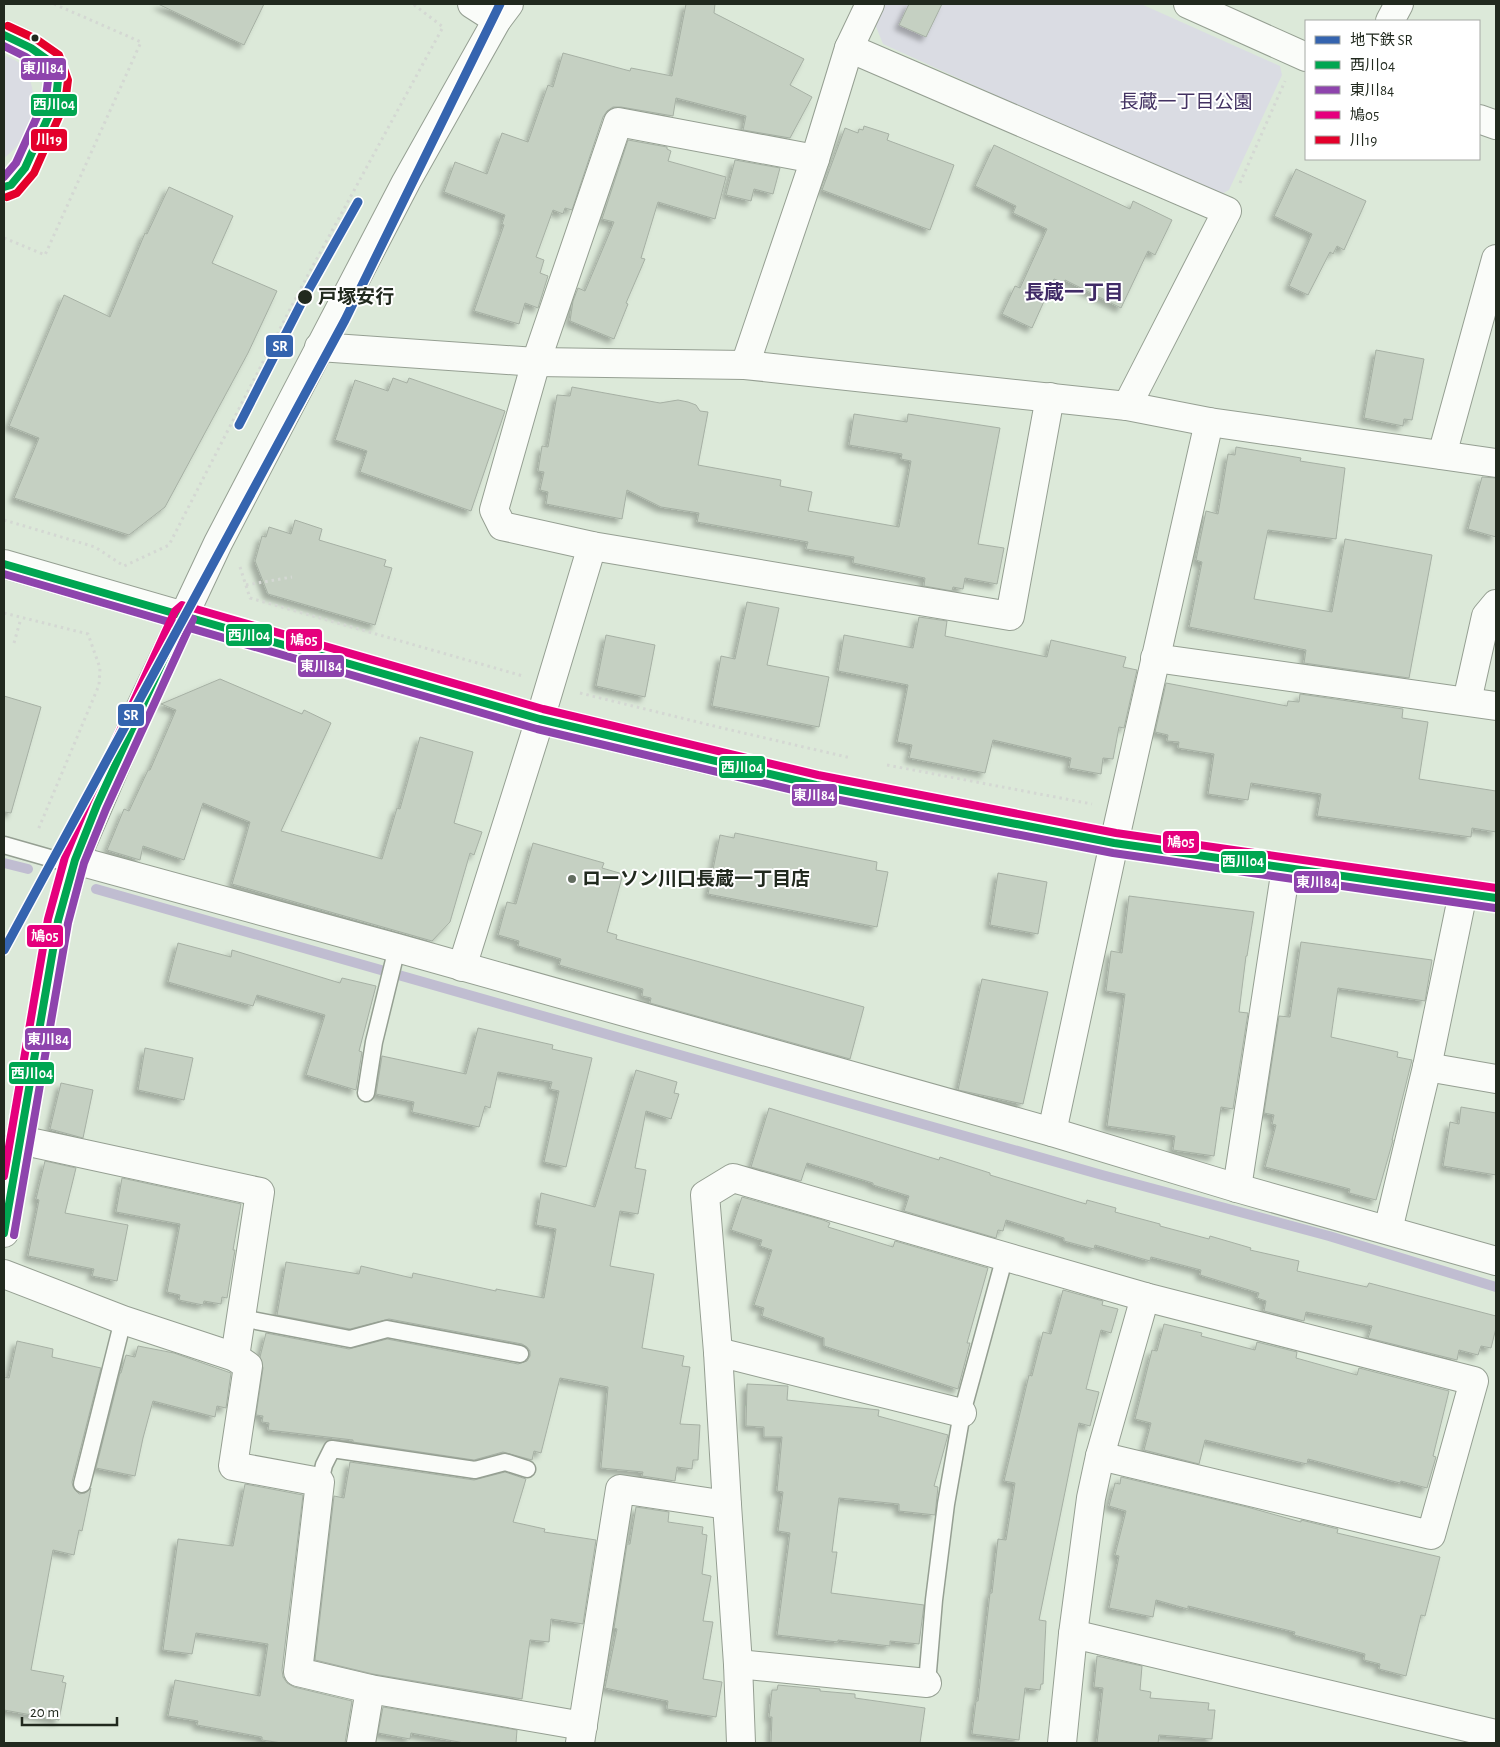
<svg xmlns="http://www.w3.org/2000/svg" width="1500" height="1747" font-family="'Alegreya Sans','Noto Sans JP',sans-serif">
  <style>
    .green { fill: #dadce3 }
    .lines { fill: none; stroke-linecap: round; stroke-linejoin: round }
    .stream { stroke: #c0bdd1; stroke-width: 10 }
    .building { fill: #c5d0c2; stroke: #a6b0a4; filter: url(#shadow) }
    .service-casing { stroke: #959f92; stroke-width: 19 }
    .minor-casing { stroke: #959f92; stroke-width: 30 }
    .tertiary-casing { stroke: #959f92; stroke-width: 30 }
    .secondary-casing { stroke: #959f92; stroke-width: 30 }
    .path { stroke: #d4d8d3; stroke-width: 3; stroke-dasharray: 2.5 4; stroke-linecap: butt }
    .service { stroke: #fafcf9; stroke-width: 16 }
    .minor { stroke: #fafcf9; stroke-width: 28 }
    .tertiary { stroke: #fafcf9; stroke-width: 28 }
    .secondary { stroke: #fafcf9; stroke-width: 28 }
    .bus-1-casing { stroke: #fff; stroke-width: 11 }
    .bus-2-casing { stroke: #fff; stroke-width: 11 }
    .bus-3-casing { stroke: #fff; stroke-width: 11 }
    .bus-4-casing { stroke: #fff; stroke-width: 11 }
    .bus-1 { stroke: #00a651; stroke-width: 8 }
    .bus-2 { stroke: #8e44ad; stroke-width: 8 }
    .bus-3 { stroke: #e5007d; stroke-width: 8 }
    .bus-4 { stroke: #e4002b; stroke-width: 8 }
    .metro-1-casing { stroke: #fff; stroke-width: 12 }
    .metro-1 { stroke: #3564af; stroke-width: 9 }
    .bus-dot { fill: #21291e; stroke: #fff; stroke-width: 2 }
    .poi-dot { fill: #626c5f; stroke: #fff; stroke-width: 2 }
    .labels { text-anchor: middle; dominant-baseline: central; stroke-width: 4; stroke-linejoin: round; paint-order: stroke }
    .park-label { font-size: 19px; fill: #433262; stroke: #fff }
    .stop-label { font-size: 19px; font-weight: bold; fill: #21291e; stroke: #fff; text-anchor: start }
    .poi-label { font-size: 19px; font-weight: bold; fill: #21291e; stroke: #fff; text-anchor: start }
    .neighbourhood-label { font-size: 20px; font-weight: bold; fill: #402b66; stroke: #fff }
    .line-badge { stroke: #fff; stroke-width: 2 }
    .badge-label { font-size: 14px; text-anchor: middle; font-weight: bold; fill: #fff }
  </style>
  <defs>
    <filter id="shadow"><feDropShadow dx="-4.5" dy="4.5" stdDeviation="2.5" flood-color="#0004"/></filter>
  </defs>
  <rect width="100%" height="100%" fill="#dce9d9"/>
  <g class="green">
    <polygon points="885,4 1141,4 1280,66 1282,75 1229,190 1218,196 883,44 875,24"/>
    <path d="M4,55C8,57 14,59 18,62C46,88 32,139 4,158Z"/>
  </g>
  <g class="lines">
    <g class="stream">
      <polyline points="4,863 28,869"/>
      <polyline points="96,889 1102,1175 1329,1236 1496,1287"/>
    </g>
  </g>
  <g class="building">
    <polygon points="158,4 264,4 244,45"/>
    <polygon points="686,4 715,4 714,13 804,59 790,85 812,97 790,138 743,130 746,116 676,98 673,116 621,107 613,107 607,111 603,117 572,210 565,208 563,214 553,210 536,257 544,260 540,273 548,276 538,308 525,303 519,324 474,311 504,225 502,224 505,215 444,192 455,162 487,174 502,133 528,142 548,85 553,87 563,53 630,71 631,68 672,76"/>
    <polygon points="909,4 942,4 926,37 899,25"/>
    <polygon points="864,126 889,134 887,140 954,165 930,230 822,190 845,128 858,133 859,129 863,130"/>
    <polygon points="628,140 667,147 667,149 671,151 668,161 726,177 715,219 658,202 641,258 645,259 626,303 628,304 614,339 570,321 573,301 578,288 585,291 614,222 602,219"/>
    <polygon points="994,145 1130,209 1133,201 1172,220 1155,255 1148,251 1121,308 1065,280 1064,283 1054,279 1032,328 1002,314 1015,286 1020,288 1047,229 1013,213 1016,206 975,186"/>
    <polygon points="735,160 780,168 773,194 754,189 751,201 726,195"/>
    <polygon points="1296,169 1366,201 1344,250 1337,246 1333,254 1330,252 1308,295 1289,286 1312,234 1274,216"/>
    <polygon points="169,187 233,216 212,263 277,291 248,353 165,507 129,535 14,498 39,438 9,426 64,295 110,317 145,233 147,234"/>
    <polygon points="1376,350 1424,359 1412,420 1404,419 1403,426 1364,418"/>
    <polygon points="393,378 407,383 409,378 505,411 471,511 360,472 367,451 335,440 355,380 388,391"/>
    <polygon points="572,387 660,403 678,400 688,402 696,405 700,411 708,412 698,465 781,480 780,486 812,492 808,511 899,527 911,461 901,459 902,454 849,445 854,414 907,422 908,414 1000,428 978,544 1004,548 997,584 965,578 963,589 953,587 952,591 924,586 925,578 853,563 854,557 806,549 808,542 697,522 699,513 661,507 627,490 622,519 546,504 548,492 540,490 544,472 538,471 542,446 548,447 557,395 570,396"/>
    <polygon points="1236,447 1301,458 1300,461 1345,468 1336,539 1268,530 1254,599 1332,612 1345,539 1432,555 1409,678 1304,663 1306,650 1189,627 1202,562 1196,560 1206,511 1218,514 1228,454 1235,455"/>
    <polygon points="1482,477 1496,478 1496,537 1468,529"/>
    <polygon points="295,520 322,529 319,540 386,560 384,566 392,568 375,625 268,594 255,561 262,536 266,537 269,527 291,534"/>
    <polygon points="747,602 779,608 767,665 829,677 819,727 712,706 721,656 735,659"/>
    <polygon points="919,617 947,621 945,636 1047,657 1051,640 1126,657 1123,667 1137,670 1124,728 1119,727 1113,759 1103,758 1101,774 1069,768 1071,758 993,740 985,773 909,758 912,745 897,742 908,685 838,671 844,635 913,648"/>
    <polygon points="606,635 655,645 645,697 596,686"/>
    <polygon points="220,679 302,714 304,710 331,723 281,831 382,859 397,808 400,809 420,737 473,752 454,823 482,832 474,855 470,853 450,922 432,941 232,884 250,822 203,803 184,860 143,846 140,860 107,850 124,809 129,811 148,770 150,770 176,710 161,704"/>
    <polygon points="1166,683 1287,706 1288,701 1299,702 1300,694 1403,709 1402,718 1428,722 1419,779 1496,791 1496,832 1472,828 1471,837 1317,816 1321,794 1251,783 1248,800 1208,794 1214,754 1178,748 1179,742 1167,741 1168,735 1155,732"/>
    <polygon points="4,696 41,707 11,813 4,812"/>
    <polygon points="735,833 877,862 876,870 888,872 877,927 708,894 720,835 734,838"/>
    <polygon points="533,843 604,863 602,868 623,874 607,932 617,935 616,939 864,1007 850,1059 650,1003 651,998 642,996 643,989 559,965 561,959 518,946 519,941 498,935 507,902 516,904"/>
    <polygon points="998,873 1047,882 1038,934 990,925"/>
    <polygon points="1129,896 1254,912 1247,956 1246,956 1239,1012 1248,1013 1233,1109 1221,1107 1214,1156 1173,1150 1175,1136 1107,1126 1125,994 1106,991 1111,951 1122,953"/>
    <polygon points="1301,942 1432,960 1425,1001 1338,988 1331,1037 1398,1052 1397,1057 1412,1060 1392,1140 1393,1140 1392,1144 1376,1200 1349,1193 1350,1189 1265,1167 1276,1125 1272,1124 1274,1115 1264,1113 1279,1016 1290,1017"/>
    <polygon points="178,943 231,957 232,950 340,983 342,978 376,986 359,1051 362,1052 356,1090 306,1075 325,1015 257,995 253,1006 168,982"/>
    <polygon points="982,979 1048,992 1023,1104 958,1090"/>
    <polygon points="478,1028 553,1045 552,1049 592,1058 566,1167 544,1162 559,1091 550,1089 552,1082 498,1072 490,1108 485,1106 479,1127 412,1112 414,1102 376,1094 382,1056 466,1074"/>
    <polygon points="145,1048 193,1058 184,1100 138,1090"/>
    <polygon points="636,1070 677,1082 674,1093 679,1094 671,1119 646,1111 635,1168 646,1170 638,1214 620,1211 610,1266 654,1274 642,1348 684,1356 682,1366 690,1367 680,1424 700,1425 698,1460 693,1460 692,1469 677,1467 675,1481 642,1476 643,1472 601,1468 608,1387 560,1378 541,1453 534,1451 532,1460 503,1452 474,1460 353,1442 353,1440 268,1430 269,1423 262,1422 263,1416 256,1415 263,1368 260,1357 266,1333 349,1349 387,1339 518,1364 527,1361 530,1356 530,1351 527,1347 522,1344 389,1319 350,1329 277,1315 286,1262 359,1274 361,1266 412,1278 413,1273 496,1291 496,1289 544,1298 556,1229 536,1225 541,1193 595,1207"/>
    <polygon points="61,1083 93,1090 83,1138 50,1129"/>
    <polygon points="1461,1107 1496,1113 1496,1175 1443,1166 1450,1122 1459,1124"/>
    <polygon points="769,1108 939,1160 940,1157 990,1173 990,1175 1086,1204 1087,1200 1116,1208 1115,1212 1160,1224 1160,1226 1209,1239 1210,1236 1251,1248 1250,1250 1299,1261 1297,1271 1367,1287 1369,1283 1496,1316 1496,1328 1491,1348 1481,1346 1478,1355 1459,1350 1457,1360 1368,1338 1372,1326 1306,1312 1304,1321 1264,1311 1266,1301 1257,1298 1259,1293 1200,1275 1201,1270 1151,1257 1150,1261 1095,1245 1094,1249 1064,1241 1064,1238 1006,1220 1003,1231 998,1230 996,1238 904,1211 909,1196 873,1185 873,1183 807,1163 801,1181 751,1167"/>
    <polygon points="45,1161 76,1168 65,1213 128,1225 117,1281 92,1276 94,1269 28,1256 39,1200 36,1199"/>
    <polygon points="122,1178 241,1204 233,1250 235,1250 227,1298 222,1297 221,1304 204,1301 203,1305 179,1300 180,1295 167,1292 180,1224 116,1212"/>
    <polygon points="742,1197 823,1220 830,1223 828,1227 893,1247 895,1241 988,1268 967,1343 970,1343 958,1389 824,1346 824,1338 762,1316 764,1308 754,1305 772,1250 760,1246 762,1240 731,1230"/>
    <polygon points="1063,1290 1103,1301 1102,1305 1118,1309 1111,1333 1101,1330 1086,1389 1099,1392 1090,1426 1079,1423 1039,1620 1046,1621 1043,1684 1041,1684 1040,1690 1025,1688 1019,1740 972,1734 976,1701 978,1701 990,1593 992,1593 998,1539 1006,1540 1015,1483 1004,1481 1029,1375 1032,1376 1043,1332 1051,1334"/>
    <polygon points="1164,1324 1202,1333 1201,1336 1255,1350 1257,1342 1297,1352 1296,1358 1357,1375 1359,1368 1449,1391 1433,1456 1436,1457 1427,1488 1401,1481 1400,1483 1308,1459 1307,1464 1205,1440 1199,1464 1144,1450 1151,1423 1135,1419 1152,1350 1157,1351"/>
    <polygon points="17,1341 53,1349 52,1357 101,1368 72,1482 73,1487 79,1494 85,1493 91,1488 82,1531 79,1530 74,1555 53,1550 31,1670 64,1676 62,1682 66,1683 59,1720 4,1710 4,1377 9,1378"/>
    <polygon points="138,1346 174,1353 231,1373 226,1408 217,1406 215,1417 153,1401 143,1438 135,1476 96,1468 120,1373 121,1373 126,1355 135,1357"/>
    <polygon points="747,1384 788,1386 787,1400 879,1410 878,1416 948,1435 934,1486 938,1487 935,1515 899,1511 899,1504 839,1498 832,1552 837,1552 831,1593 924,1605 919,1644 890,1641 890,1646 838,1640 838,1642 777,1635 790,1533 778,1531 783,1492 777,1491 782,1437 764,1437 764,1427 746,1426"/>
    <polygon points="350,1462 474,1480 505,1472 526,1479 513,1522 545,1529 544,1532 596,1540 583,1624 551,1619 549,1642 530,1640 522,1699 373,1674 315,1660 334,1496 344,1498"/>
    <polygon points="1121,1477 1247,1507 1301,1522 1301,1520 1338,1529 1337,1533 1440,1557 1425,1616 1421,1615 1406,1676 1379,1669 1380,1664 1364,1660 1365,1654 1294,1635 1295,1632 1188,1606 1188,1609 1156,1600 1153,1617 1109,1608 1119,1556 1115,1555 1126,1511 1109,1506 1115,1483 1120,1484"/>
    <polygon points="245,1484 303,1495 282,1670 283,1677 287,1683 294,1687 352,1701 345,1743 282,1743 262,1740 262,1737 197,1725 198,1721 168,1716 175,1680 260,1696 268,1644 196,1633 192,1654 163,1650 178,1539 233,1546"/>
    <polygon points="636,1507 669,1512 668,1522 703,1527 702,1534 707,1535 702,1574 711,1576 703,1621 713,1622 703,1679 722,1682 716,1717 667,1709 668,1701 605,1688 617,1629 614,1628 627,1544 630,1544"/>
    <polygon points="1097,1656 1142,1666 1140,1690 1151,1692 1150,1698 1209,1703 1208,1710 1215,1710 1212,1739 1159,1735 1158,1743 1097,1743 1103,1688 1094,1687"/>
    <polygon points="778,1685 820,1689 820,1691 855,1694 855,1698 925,1708 920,1743 771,1743 772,1717 769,1717 772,1690 777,1690"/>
    <polygon points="383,1707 517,1730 516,1743 464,1743 411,1733 410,1739 378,1733"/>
  </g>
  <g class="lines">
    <defs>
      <g id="service">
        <polyline points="4,35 31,48 52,63 58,80 56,100 25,168 11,185 4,187"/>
        <polyline points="4,845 74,865"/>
        <polyline points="366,1093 374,1042 397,948"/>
        <polyline points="241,1318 350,1339 387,1329 520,1354"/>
        <polyline points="320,1482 324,1465 332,1449 475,1470 505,1462 527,1469"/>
        <polyline points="82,1484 123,1320"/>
        <polyline points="927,1683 934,1600 946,1504 962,1413 1005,1256"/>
      </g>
      <g id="minor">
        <polyline points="472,4 497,20"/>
        <polyline points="1188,4 1306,57"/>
        <polyline points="1390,21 1399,4"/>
        <polyline points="849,48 1227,211 1127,406"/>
        <polyline points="1479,119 1496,125"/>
        <polyline points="815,159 618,122 536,362 494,510 502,526 592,546 1010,616 1050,397"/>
        <polyline points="745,365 815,159 849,48 870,4"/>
        <polyline points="1442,455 1496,259"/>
        <polyline points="1155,658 1496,706"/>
        <polyline points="1467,701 1486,616 1496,604"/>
        <polyline points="75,860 397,948 1052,1132 1237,1188 1496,1261"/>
        <polyline points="462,967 540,719 592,546"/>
        <polyline points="1427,1067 1496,1079"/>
        <polyline points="1052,1132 1114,843 1209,422"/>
        <polyline points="20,1140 260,1192 235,1357"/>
        <polyline points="1237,1188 1286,868"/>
        <polyline points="1388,1230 1427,1067 1463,893"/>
        <polyline points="4,1274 123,1320 235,1357 248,1366 233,1466 320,1482 298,1672 370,1689 583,1726"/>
        <polyline points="718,1352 962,1413"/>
        <polyline points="1073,1634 1496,1734"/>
        <polyline points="738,1664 927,1683"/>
        <polyline points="361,1743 370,1689"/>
        <polyline points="580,1743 620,1489 727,1505"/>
        <polyline points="741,1743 738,1664 727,1505 718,1352 705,1195 733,1178 1145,1297 1474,1381 1431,1535 1100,1456"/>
        <polyline points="1062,1743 1073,1634 1091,1498 1100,1456 1145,1297"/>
      </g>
      <g id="tertiary">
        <polyline points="319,347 536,362 745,365 1127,406 1209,422 1496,463"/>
        <polyline points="4,564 540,719 691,756 816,785 1114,843 1496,898"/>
      </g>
      <polyline id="secondary" points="4,1233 58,921 75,860 139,711 218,543 406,182 497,20 509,4"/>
    </defs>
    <use href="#service" class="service-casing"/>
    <use href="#minor" class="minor-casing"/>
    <use href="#tertiary" class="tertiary-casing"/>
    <use href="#secondary" class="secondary-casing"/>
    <g class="path">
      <polyline points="1240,183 1285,81"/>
      <polyline points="4,238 45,255 141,42 54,4"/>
      <polyline points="4,520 95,547 124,566 169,545 302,286 443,27 413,4"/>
      <polyline points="240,567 250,598 523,676"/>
      <polyline points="246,585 292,577"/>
      <polyline points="4,613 88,634 100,668 99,685 38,830"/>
      <polyline points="14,643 21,618"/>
      <polyline points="580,693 718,727 851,758"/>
      <polyline points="887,765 1092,804"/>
    </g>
    <use href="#service" class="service"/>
    <use href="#minor" class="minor"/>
    <use href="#tertiary" class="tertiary"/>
    <use href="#secondary" class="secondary"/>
    <defs>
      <g id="bus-1">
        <polyline points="4,35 31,48 52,63 58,80 56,100 25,168 11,185 4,187"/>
        <polyline points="4,564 540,719 816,785 1114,843 1496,898"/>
        <polyline points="4,1233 58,921 75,860 97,805 184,615"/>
      </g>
      <g id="bus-2">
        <polyline points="4,46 26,57 44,69 48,81 46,97 16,163 4,177"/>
        <polyline points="4,574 537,729 814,795 1113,853 1495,908"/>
        <polyline points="14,1235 68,923 84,863 106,809 193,619"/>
      </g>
      <polyline id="bus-3" points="4,1176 48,919 65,857 88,801 175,611 182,605 543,709 818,775 1116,833 1496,888"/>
      <polyline id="bus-4" points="7,197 17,193 34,173 65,103 68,80 59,55 36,39 8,26"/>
    </defs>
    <use href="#bus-1" class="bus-1-casing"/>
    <use href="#bus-2" class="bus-2-casing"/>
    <use href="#bus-3" class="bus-3-casing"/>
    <use href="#bus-4" class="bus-4-casing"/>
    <use href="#bus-1" class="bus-1"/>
    <use href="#bus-2" class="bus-2"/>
    <use href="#bus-3" class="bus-3"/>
    <use href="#bus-4" class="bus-4"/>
    <defs>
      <g id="metro-1">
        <polyline points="239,425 304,298 358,202"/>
        <polyline points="4,950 345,320 500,4"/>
      </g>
    </defs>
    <use href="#metro-1" class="metro-1-casing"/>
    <use href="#metro-1" class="metro-1"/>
  </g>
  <g class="bus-dot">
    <circle cx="35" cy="38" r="4.5"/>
    <circle cx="305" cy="297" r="8"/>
  </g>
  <circle class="poi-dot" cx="572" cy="879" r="5"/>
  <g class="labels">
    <g class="park-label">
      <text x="1186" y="102">長蔵一丁目公園</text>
    </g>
    <g class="stop-label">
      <text x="318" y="297">戸塚安行</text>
    </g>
    <g class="poi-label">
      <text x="582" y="879">ローソン川口長蔵一丁目店</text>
    </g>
    <g class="neighbourhood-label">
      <text x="1074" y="293">長蔵一丁目</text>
    </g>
  </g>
  <g class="line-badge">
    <rect x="20" y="57" width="47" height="24" rx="5" fill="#8e44ad"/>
    <rect x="30" y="93" width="48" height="24" rx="5" fill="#00a651"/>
    <rect x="30" y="128" width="38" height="24" rx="5" fill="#e4002b"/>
    <rect x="265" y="334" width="29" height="24" rx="5" fill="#3564af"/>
    <rect x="225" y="623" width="48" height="24" rx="5" fill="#00a651"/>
    <rect x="285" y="628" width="38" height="24" rx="5" fill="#e5007d"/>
    <rect x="297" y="654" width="48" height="24" rx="5" fill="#8e44ad"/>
    <rect x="117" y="703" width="28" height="24" rx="5" fill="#3564af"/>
    <rect x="718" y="755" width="48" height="24" rx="5" fill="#00a651"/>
    <rect x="791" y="783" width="47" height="24" rx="5" fill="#8e44ad"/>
    <rect x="1162" y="830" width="38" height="24" rx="5" fill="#e5007d"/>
    <rect x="1220" y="850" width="47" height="24" rx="5" fill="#00a651"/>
    <rect x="1293" y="870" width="47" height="24" rx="5" fill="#8e44ad"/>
    <rect x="26" y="924" width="38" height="24" rx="5" fill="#e5007d"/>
    <rect x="24" y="1027" width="48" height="24" rx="5" fill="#8e44ad"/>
    <rect x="8" y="1061" width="47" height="24" rx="5" fill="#00a651"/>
  </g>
  <g class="badge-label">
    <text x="43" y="73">東川84</text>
    <text x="54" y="109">西川04</text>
    <text x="49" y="144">川19</text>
    <text x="280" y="351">SR</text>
    <text x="249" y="640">西川04</text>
    <text x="304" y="645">鳩05</text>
    <text x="321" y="671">東川84</text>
    <text x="131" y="720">SR</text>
    <text x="742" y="772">西川04</text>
    <text x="814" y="800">東川84</text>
    <text x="1181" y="847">鳩05</text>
    <text x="1243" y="866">西川04</text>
    <text x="1317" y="887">東川84</text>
    <text x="45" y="941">鳩05</text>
    <text x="48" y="1044">東川84</text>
    <text x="32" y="1078">西川04</text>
  </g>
  <rect width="1500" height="1747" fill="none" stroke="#21291e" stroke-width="10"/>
  <rect x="1305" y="20" width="175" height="140" fill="#ffffff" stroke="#a6a9a5"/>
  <rect x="1315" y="36" width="25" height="8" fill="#3564af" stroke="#a6a9a5"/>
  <text x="1350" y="45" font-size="15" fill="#21291e">地下鉄 SR</text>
  <rect x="1315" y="61" width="25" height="8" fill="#00a651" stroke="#a6a9a5"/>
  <text x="1350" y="70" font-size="15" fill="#21291e">西川04</text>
  <rect x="1315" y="86" width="25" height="8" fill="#8e44ad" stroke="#a6a9a5"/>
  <text x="1350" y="95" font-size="15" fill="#21291e">東川84</text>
  <rect x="1315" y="111" width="25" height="8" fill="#e5007d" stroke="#a6a9a5"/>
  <text x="1350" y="120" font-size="15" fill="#21291e">鳩05</text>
  <rect x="1315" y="136" width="25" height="8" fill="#e4002b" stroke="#a6a9a5"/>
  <text x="1350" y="145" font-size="15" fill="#21291e">川19</text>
  <path d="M22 1717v8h95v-8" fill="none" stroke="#21291e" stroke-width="2.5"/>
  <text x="30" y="1717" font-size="15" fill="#21291e" stroke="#ffffff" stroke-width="4" paint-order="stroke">20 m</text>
</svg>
